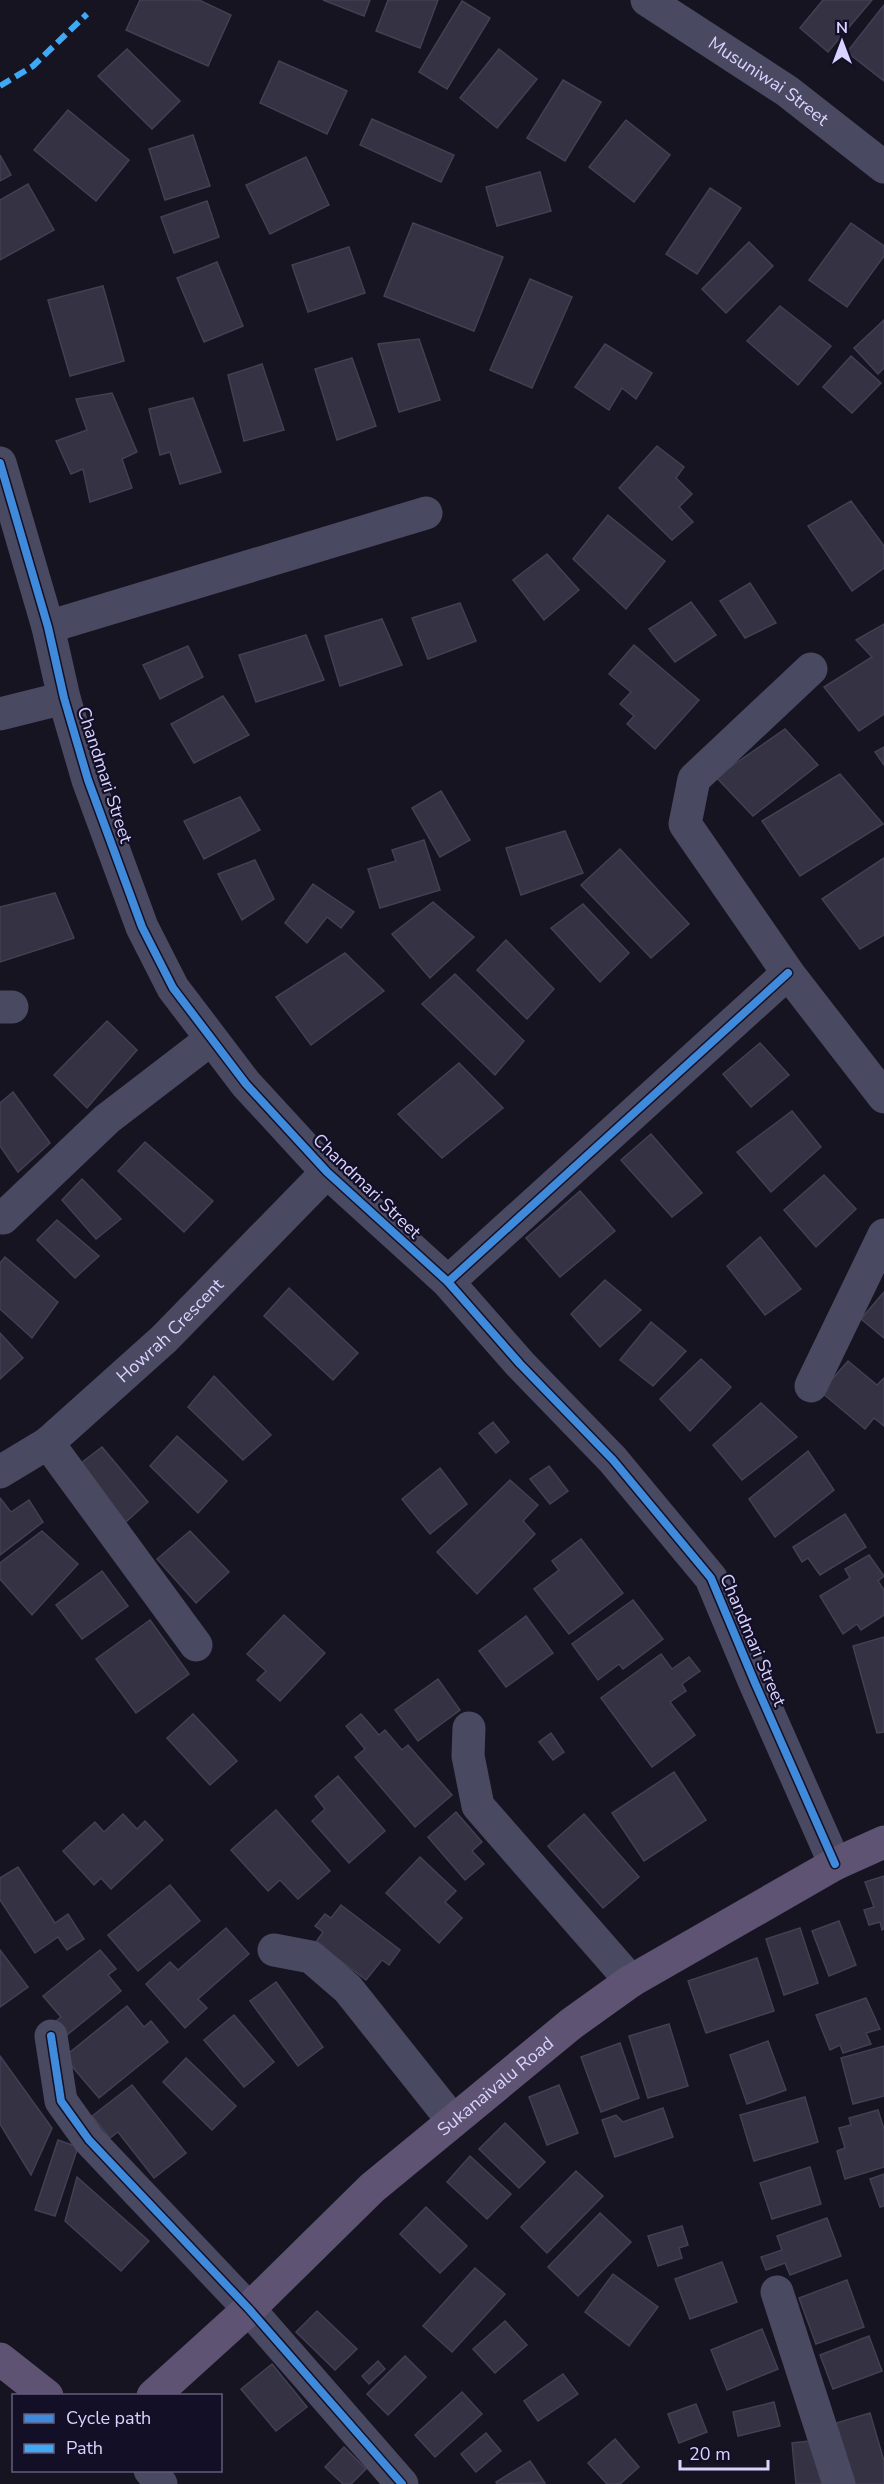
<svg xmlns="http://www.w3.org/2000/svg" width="884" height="2484" font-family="'Nunito Sans',sans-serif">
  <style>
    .building { fill: #343243; stroke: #433f54; stroke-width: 1.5 }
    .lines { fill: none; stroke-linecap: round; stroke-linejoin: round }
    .minor { stroke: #4a4962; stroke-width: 33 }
    .major { stroke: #5e5373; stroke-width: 33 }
    .quiet { stroke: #3fa9f5; stroke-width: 6; stroke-dasharray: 12 6; stroke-linecap: butt }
    .cycleway-casing { stroke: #130f26; stroke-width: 11 }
    .cycleway { stroke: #408adc; stroke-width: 8 }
    .labels { text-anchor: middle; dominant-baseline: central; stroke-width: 4.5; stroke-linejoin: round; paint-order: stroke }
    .street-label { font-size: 18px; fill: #d9d4ff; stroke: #130f26 }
  </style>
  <rect width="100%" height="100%" fill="#161421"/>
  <g class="building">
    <polygon points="140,0 199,0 231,15 208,66 126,30"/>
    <polygon points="323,0 370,0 364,16"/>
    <polygon points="388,0 438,0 420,48 376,31"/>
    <polygon points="823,0 872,0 828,52 800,28"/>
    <polygon points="462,1 490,18 447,89 419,72"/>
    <polygon points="884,5 884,81 847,52"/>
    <polygon points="127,49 180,101 152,129 98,76"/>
    <polygon points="499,49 537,79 497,128 460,98"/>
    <polygon points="279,61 347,91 327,134 260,103"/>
    <polygon points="563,80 601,102 565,161 527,138"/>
    <polygon points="68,110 129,160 96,201 34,150"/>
    <polygon points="372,119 454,155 441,182 360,145"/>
    <polygon points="626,120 670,155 634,202 589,167"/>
    <polygon points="193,135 210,186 165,200 149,149"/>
    <polygon points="0,155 11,175 0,181"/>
    <polygon points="306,157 329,205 270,234 246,185"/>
    <polygon points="540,172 551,211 497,226 486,187"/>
    <polygon points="28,184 54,230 0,260 0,200"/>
    <polygon points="710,188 741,208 697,274 666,254"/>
    <polygon points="207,201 219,237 174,253 161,217"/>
    <polygon points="413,223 503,257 474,331 384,296"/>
    <polygon points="851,223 884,246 884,256 847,307 809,280"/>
    <polygon points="749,242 773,266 726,313 702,289"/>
    <polygon points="349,247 365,293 308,312 292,265"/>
    <polygon points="217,262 243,326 204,342 177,278"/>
    <polygon points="530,279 572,297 532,388 490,370"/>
    <polygon points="103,286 124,361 70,376 48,300"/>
    <polygon points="780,306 831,346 798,385 747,341"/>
    <polygon points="884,320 884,368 878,374 854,348"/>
    <polygon points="419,339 440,400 399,412 378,344"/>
    <polygon points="605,344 652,373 636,399 622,388 609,410 575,387"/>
    <polygon points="851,356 881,383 852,413 823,387"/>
    <polygon points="352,358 376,426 337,440 315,369"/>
    <polygon points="262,364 284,430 244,441 228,375"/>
    <polygon points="112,393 137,452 122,459 132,488 90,502 83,469 71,474 56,441 87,430 76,399"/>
    <polygon points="193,398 221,472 180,484 170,452 160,455 149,409"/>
    <polygon points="657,446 684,467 676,478 692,494 679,507 693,522 672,540 619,488"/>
    <polygon points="851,501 884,546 884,568 852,591 808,526"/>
    <polygon points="608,515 665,561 626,609 573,559"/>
    <polygon points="547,554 579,590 544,620 513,580"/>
    <polygon points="750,583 776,623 745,638 720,601"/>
    <polygon points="691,602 716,635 675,662 649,629"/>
    <polygon points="460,603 476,641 428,659 412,618"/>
    <polygon points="382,619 402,665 340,686 325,636"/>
    <polygon points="884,624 884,714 859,731 824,687 872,657 856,640"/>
    <polygon points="306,635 324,680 256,702 239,655"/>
    <polygon points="634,645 699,700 655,749 627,724 634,716 620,704 631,692 609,674"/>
    <polygon points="188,646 203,677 160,699 143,665"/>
    <polygon points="223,696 249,735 194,763 171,724"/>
    <polygon points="785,729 818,765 753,816 716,777"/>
    <polygon points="884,747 884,765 875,752"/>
    <polygon points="840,774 883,824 800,876 762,821"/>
    <polygon points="441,791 470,840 440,857 412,808"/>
    <polygon points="240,797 260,830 204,859 184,821"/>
    <polygon points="565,831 583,873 521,895 506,848"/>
    <polygon points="424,840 440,890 380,908 368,869 396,861 392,850"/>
    <polygon points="620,849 689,924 651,958 581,885"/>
    <polygon points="884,858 884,935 860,949 822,899"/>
    <polygon points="255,860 274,899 242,920 218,874"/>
    <polygon points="313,884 354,912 341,928 327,917 307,943 285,923"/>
    <polygon points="55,893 74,938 0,962 0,907"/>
    <polygon points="433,902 474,937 430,978 392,934"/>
    <polygon points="583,904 629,953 600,982 551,928"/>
    <polygon points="506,940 554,989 527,1019 477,970"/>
    <polygon points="345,953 384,991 311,1045 276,997"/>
    <polygon points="455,974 524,1041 495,1075 422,1004"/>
    <polygon points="107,1021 137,1050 87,1108 54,1075"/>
    <polygon points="760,1043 789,1075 751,1107 723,1074"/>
    <polygon points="459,1063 503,1108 442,1158 398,1114"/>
    <polygon points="13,1092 50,1143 18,1172 0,1146 0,1103"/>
    <polygon points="792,1111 821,1147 771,1192 737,1152"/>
    <polygon points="651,1134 702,1193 672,1217 621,1160"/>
    <polygon points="145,1142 213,1201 184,1232 118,1171"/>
    <polygon points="824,1175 856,1209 816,1247 784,1210"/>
    <polygon points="82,1179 121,1219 96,1239 62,1200"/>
    <polygon points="580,1191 615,1231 560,1277 526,1238"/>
    <polygon points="57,1220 99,1256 75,1278 37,1240"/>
    <polygon points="760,1237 801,1289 765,1315 727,1266"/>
    <polygon points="5,1257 58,1302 32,1338 0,1309 0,1263"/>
    <polygon points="605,1280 641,1310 600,1347 571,1314"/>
    <polygon points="289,1288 358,1353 333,1380 264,1316"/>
    <polygon points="884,1292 884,1338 861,1319"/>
    <polygon points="651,1322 686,1351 653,1386 620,1360"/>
    <polygon points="0,1333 23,1358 0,1379"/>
    <polygon points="701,1359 731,1387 690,1431 660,1399"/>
    <polygon points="848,1361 877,1385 884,1378 884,1426 874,1418 865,1429 821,1392"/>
    <polygon points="214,1376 271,1435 243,1460 188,1407"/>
    <polygon points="761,1403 797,1437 742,1480 713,1445"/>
    <polygon points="493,1422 509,1442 496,1453 479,1433"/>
    <polygon points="177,1436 227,1481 198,1513 150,1466"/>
    <polygon points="102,1447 148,1502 118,1529 72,1470"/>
    <polygon points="808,1451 834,1490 775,1537 749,1499"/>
    <polygon points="549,1466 568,1491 550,1504 530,1479"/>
    <polygon points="440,1468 467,1504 430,1534 402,1499"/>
    <polygon points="510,1480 538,1505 523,1521 535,1534 477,1594 437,1552"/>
    <polygon points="0,1498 11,1512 29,1500 43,1522 0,1555"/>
    <polygon points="845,1514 866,1547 820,1575 808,1558 802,1562 793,1547"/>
    <polygon points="42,1531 78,1564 32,1615 0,1579 0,1563"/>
    <polygon points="190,1531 229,1572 196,1603 157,1559"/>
    <polygon points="581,1539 623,1593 569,1634 534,1589 559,1570 552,1561"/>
    <polygon points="869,1555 884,1576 878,1581 884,1590 884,1615 861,1630 857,1624 843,1634 820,1596 850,1578 845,1569"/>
    <polygon points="102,1571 128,1606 82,1639 56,1605"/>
    <polygon points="633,1600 663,1639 623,1669 619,1664 598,1680 572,1644"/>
    <polygon points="284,1615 325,1653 280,1701 257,1680 266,1671 247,1654"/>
    <polygon points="526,1616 553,1653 506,1687 479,1651"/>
    <polygon points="150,1620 189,1674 136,1713 96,1659"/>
    <polygon points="884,1637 884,1732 877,1733 853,1646"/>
    <polygon points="661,1654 672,1669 689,1657 700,1671 682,1684 686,1691 670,1702 695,1735 652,1767 601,1698"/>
    <polygon points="438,1679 460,1710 418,1741 395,1710"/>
    <polygon points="193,1714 237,1761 210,1785 167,1738"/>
    <polygon points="361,1714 379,1735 385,1730 402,1750 408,1745 452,1795 415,1827 355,1757 365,1749 346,1726"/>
    <polygon points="551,1733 564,1752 553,1760 539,1742"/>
    <polygon points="674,1772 706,1820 644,1861 612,1813"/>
    <polygon points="338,1776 385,1831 349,1863 312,1821 325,1809 315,1796"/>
    <polygon points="276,1810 330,1871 298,1899 280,1880 268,1891 231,1850"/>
    <polygon points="456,1812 482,1842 472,1851 484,1864 465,1880 428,1837"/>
    <polygon points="123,1814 137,1829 145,1821 163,1840 111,1889 101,1878 94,1885 63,1851 95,1822 104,1832"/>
    <polygon points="584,1814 639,1877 603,1908 548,1846"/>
    <polygon points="420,1857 456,1891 445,1902 462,1918 439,1943 386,1893"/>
    <polygon points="18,1867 55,1923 68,1914 84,1939 67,1950 58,1937 35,1953 0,1900 0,1878"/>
    <polygon points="884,1876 884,1929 882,1930 880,1922 869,1925 864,1910 874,1907 865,1882"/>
    <polygon points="170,1885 200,1921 138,1971 108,1935"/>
    <polygon points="341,1905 400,1950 389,1965 382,1960 366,1980 316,1942 323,1932 315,1926 325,1914 331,1918"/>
    <polygon points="839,1921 856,1965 829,1976 812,1931"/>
    <polygon points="226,1928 249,1954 198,1999 207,2008 185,2028 146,1984 170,1962 178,1970"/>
    <polygon points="800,1928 818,1983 784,1995 766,1939"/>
    <polygon points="0,1950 28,1987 0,2007"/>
    <polygon points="100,1950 116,1969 108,1975 121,1991 62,2039 51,2025 61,2017 43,1996"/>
    <polygon points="757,1958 774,2011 706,2033 688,1981"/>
    <polygon points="276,1982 323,2047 298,2066 250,2001"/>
    <polygon points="866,1998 880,2029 866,2033 871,2044 843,2053 840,2045 830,2050 816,2015"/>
    <polygon points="127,2006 144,2027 151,2021 168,2042 99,2098 64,2057"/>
    <polygon points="234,2015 274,2062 244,2087 204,2040"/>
    <polygon points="669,2024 688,2086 648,2098 629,2036"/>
    <polygon points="768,2041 786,2090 747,2104 730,2055"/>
    <polygon points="620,2043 639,2098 601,2112 581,2057"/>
    <polygon points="884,2046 884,2096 853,2104 841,2058"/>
    <polygon points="0,2056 52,2128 31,2175 0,2124"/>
    <polygon points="186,2058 236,2106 212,2130 163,2082"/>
    <polygon points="132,2085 186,2153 154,2178 118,2132 110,2138 92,2116"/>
    <polygon points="559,2085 578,2133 547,2145 529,2097"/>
    <polygon points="805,2097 818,2142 754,2161 740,2115"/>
    <polygon points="663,2108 673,2137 615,2157 602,2120 616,2115 623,2122"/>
    <polygon points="878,2110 884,2129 884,2167 845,2179 837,2151 845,2148 839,2128 851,2125 849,2118"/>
    <polygon points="505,2123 545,2162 519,2188 479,2149"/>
    <polygon points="58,2140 78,2147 55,2216 35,2210"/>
    <polygon points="470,2156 511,2194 487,2219 447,2182"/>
    <polygon points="810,2167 821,2204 772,2219 760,2183"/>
    <polygon points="576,2171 603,2196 547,2253 521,2227"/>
    <polygon points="884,2174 884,2206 880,2207 870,2179"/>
    <polygon points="77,2177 149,2241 121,2271 65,2221"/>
    <polygon points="426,2207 467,2246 440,2273 400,2234"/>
    <polygon points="600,2213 631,2242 578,2296 548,2267"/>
    <polygon points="827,2218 841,2256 790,2275 785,2263 766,2270 761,2257 782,2250 777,2236"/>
    <polygon points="682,2226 688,2245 679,2248 682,2258 658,2266 648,2236"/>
    <polygon points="722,2262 737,2302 690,2319 675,2279"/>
    <polygon points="475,2268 505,2294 452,2352 423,2326"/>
    <polygon points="613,2274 658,2307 629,2346 585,2312"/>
    <polygon points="847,2280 864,2327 816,2344 799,2298"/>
    <polygon points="317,2311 357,2349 335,2370 296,2332"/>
    <polygon points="505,2321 527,2345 495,2373 473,2349"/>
    <polygon points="762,2329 778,2369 727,2390 711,2350"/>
    <polygon points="869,2336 882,2371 833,2389 820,2355"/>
    <polygon points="405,2356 426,2377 388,2415 367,2394"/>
    <polygon points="378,2361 385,2369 369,2384 362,2376"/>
    <polygon points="272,2364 307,2407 276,2431 241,2389"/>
    <polygon points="563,2374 578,2394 538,2421 524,2401"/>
    <polygon points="462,2392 482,2414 435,2457 415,2435"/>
    <polygon points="774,2402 780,2426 738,2436 733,2412"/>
    <polygon points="696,2404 707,2432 679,2443 668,2414"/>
    <polygon points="870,2413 884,2461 884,2484 851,2484 833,2424"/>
    <polygon points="486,2433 501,2451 476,2472 461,2454"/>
    <polygon points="615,2439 639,2467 620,2484 607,2484 588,2463"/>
    <polygon points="818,2440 823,2484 796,2484 792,2443"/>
    <polygon points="344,2447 366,2469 351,2484 343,2484 325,2467"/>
    <polygon points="530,2461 545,2483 497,2484 496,2482"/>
  </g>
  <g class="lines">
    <g class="minor">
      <path id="s1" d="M647,0L787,91L884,167"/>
      <polyline points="0,463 48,627 64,698 88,780 142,927 173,988 246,1084 327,1172 448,1282 520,1364 613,1460 711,1578 755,1683 835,1864"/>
      <polyline points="48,627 426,513"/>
      <polyline points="811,669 694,779 685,824 788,973 884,1097"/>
      <polyline points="0,714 64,698"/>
      <polyline points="0,1007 12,1007"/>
      <polyline points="3,1218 107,1119 210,1040"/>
      <polyline points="448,1282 788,973"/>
      <polyline points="811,1386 884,1235"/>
      <polyline points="48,1443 196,1645"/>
      <path id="s2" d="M0,1472L48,1443L164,1339L327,1172"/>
      <polyline points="469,1728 468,1756 478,1806 631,1981"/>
      <polyline points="274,1950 311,1957 348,1989 453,2121"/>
      <polyline points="51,2036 61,2101 89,2140 249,2309 402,2484"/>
      <polyline points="777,2292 839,2484"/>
      <polyline points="150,2470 161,2484"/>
    </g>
    <g class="major">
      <polyline points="0,2359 47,2396"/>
      <path id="s3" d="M153,2396L249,2309L372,2188L571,2024L631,1981L835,1864L884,1842"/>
    </g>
    <polyline class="quiet" points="0,86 33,66 87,14"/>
    <defs>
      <g id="cycleway">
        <polyline points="0,463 48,627 64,698 88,780 142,927 173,988 246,1084 327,1172 448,1282 520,1364 613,1460 711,1578 755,1683 835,1864"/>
        <polyline points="448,1282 788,973"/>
        <polyline points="51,2036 61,2101 89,2140 249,2309 402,2484"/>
      </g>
    </defs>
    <use href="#cycleway" class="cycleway-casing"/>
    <use href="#cycleway" class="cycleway"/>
  </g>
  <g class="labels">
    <g class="street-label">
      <text stroke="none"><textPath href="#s1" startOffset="146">Musuniwai Street</textPath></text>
      <text transform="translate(105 775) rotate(72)">Chandmari Street</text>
      <text transform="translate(367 1186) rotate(44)">Chandmari Street</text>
      <text stroke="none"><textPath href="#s2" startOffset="222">Howrah Crescent</textPath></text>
      <text transform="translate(753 1640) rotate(67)">Chandmari Street</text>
      <text stroke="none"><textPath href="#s3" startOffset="462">Sukanaivalu Road</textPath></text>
    </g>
  </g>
  <rect x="12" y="2394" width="210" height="78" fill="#130f26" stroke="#625e7d" stroke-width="1.5"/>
  <rect x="24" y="2414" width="30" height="9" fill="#408adc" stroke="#625e7d" stroke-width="1.5"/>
  <text x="66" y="2424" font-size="18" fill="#d9d4ff">Cycle path</text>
  <rect x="24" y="2444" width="30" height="9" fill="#3fa9f5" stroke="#625e7d" stroke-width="1.5"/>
  <text x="66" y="2454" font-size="18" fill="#d9d4ff">Path</text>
  <g transform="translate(842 42)" stroke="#130f26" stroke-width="4.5" paint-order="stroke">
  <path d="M0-4.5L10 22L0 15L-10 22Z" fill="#d9d4ff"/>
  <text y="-9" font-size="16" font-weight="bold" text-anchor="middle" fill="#d9d4ff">N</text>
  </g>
  <path d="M680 2460v9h88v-9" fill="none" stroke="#d9d4ff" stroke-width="3"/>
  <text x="689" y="2460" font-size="18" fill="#d9d4ff" stroke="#130f26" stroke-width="4.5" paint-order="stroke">20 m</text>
</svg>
